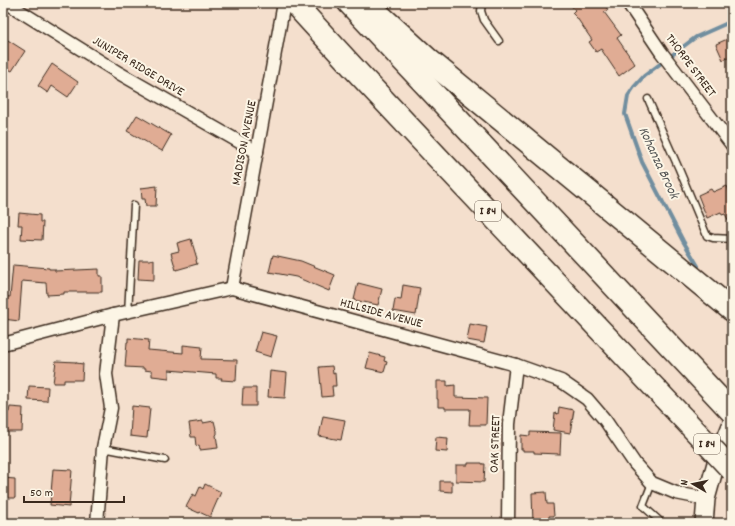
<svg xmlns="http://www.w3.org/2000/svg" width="735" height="526" font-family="Dekko,sans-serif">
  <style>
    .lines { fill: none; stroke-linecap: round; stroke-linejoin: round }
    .stream { stroke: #718e9f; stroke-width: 4 }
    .building { fill: #e0ac94; stroke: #3b2a1e }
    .lane-casing { stroke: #3b2a1e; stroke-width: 9 }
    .street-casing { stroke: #3b2a1e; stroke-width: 15 }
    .secondary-casing { stroke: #3b2a1e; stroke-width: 20 }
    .highway-casing { stroke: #3b2a1e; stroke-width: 25 }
    .lane { stroke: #fcf5e5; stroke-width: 6 }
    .street { stroke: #fcf5e5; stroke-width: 12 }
    .secondary { stroke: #fcf5e5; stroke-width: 17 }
    .highway { stroke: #fcf5e5; stroke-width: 22 }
    .highway-bridge-casing { stroke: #3b2a1e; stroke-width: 25; stroke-linecap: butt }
    .highway-bridge { stroke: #fcf5e5; stroke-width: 22 }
    .labels { text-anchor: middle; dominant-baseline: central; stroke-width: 4; stroke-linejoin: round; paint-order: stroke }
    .shield { fill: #fcf5e5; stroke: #75675a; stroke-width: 1 }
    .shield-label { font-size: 12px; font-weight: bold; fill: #3b2a1e }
    .street-label { font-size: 13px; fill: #3b2a1e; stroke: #fcf5e5 }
    .water-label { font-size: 14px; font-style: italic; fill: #525454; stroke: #fcf5e5 }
  </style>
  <rect width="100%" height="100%" fill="#f4dfcd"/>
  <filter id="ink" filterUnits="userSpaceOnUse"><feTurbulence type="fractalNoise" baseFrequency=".025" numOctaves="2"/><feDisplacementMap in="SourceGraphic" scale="8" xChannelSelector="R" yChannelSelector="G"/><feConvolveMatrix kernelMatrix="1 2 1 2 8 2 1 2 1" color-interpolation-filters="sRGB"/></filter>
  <g filter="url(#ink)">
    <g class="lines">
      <polyline class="stream" points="698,266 683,241 642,162 625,114 628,96 634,87 644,76 696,37 732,21"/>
    </g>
    <g class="building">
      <polygon points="569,3 603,3 608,10 604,12 621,35 617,38 635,64 619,76 601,49 596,52 589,42 592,40 577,18 572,13 575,10"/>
      <polygon points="3,37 25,51 12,71 3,66"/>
      <polygon points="732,37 732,56 723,60 716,44"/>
      <polygon points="52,64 78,82 68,97 52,86 48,93 38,86"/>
      <polygon points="137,115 171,135 162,151 127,131"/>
      <polygon points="157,186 156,206 146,206 145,199 142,199 141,188"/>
      <polygon points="727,186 732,199 732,227 725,214 722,215 721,212 707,218 698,195 711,189 713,192"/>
      <polygon points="19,213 40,215 40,222 43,222 42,240 21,239 22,225 18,225"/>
      <polygon points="191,239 197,259 196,260 197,264 176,270 171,253 179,251 177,243"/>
      <polygon points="273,255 301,261 335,275 329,291 296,277 269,272"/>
      <polygon points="154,259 154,280 138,279 139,260 149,260"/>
      <polygon points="13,265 49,268 49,269 55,269 55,271 99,269 99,276 102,276 102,292 64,292 64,294 47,295 46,283 22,281 19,321 3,319 3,296 10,297"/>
      <polygon points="358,283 382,289 378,305 354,300"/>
      <polygon points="403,285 420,288 416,315 393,311 395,299 401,300"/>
      <polygon points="470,324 487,327 484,343 467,340"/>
      <polygon points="261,332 277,336 271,357 255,352"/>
      <polygon points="128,338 149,340 148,350 183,353 183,345 202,347 201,359 237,360 236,381 221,380 222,378 216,378 216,374 169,370 169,378 152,376 152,371 144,370 144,368 125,367 127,342 128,342"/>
      <polygon points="370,353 385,357 384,361 387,362 384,372 366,368"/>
      <polygon points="56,361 76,362 76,363 83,364 82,380 64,380 64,383 53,383"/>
      <polygon points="332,366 333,374 335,373 336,386 332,386 333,396 322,397 319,367"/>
      <polygon points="270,371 287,373 285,398 268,397"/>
      <polygon points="437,381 447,381 447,386 455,385 455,397 487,398 486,425 469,425 470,409 445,409 445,407 438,407 438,399 437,399"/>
      <polygon points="29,386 48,387 47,401 28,400"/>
      <polygon points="243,388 256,388 256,406 242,406"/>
      <polygon points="132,406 150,408 147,438 130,436"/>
      <polygon points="10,407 23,408 22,432 6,432 7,412 9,412"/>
      <polygon points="559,407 574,410 570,433 553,430 555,413 558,414"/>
      <polygon points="323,416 345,420 341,440 319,436"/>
      <polygon points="203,421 203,423 214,421 216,429 217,430 217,434 216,435 218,448 200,450 199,445 196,446 195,437 191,437 189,423"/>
      <polygon points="530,432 561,433 560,454 534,453 534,451 523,451 523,449 521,449 521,435 530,436"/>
      <polygon points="436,437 448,438 447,452 435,451"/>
      <polygon points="468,463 482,463 482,464 485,464 484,482 456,481 456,465 468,465"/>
      <polygon points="53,469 72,470 69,507 50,505"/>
      <polygon points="3,478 15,479 15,498 3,498"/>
      <polygon points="440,481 452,481 452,492 440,491"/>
      <polygon points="205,484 221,492 210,517 199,512 199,513 186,507 193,494 196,496 200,487 203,489"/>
      <polygon points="546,492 547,504 553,504 554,516 549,516 550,523 533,523 532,493"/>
    </g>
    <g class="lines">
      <defs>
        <g id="lane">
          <polyline points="482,3 481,11 484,20 499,41"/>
          <polyline points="648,99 679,169 707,236 713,238 732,239"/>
          <polyline points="128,313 134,205"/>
          <polyline points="103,448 165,460"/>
          <polyline points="652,483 643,506 662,523"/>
        </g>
        <g id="street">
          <polyline points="7,3 119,73 257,152"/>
          <polyline points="628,3 661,52 732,145"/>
          <polyline points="232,288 284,3"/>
          <polyline points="3,344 113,315 232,288 516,365 561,381 587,399 605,420 635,464 652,483 676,493 706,499"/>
          <polyline points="97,523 103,448 111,408 106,374 113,315"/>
          <polyline points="508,523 509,424 516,365"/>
        </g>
        <polyline id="secondary" points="704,523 706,499 716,463 732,423"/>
        <g id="highway">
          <polyline points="294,3 360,75 683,418"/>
          <polyline points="349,3 732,412"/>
          <polyline points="370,6 430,61 732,310"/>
        </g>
      </defs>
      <use href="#lane" class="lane-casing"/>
      <use href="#street" class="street-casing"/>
      <use href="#secondary" class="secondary-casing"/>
      <use href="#highway" class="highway-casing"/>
      <use href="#lane" class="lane"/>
      <use href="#street" class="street"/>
      <use href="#secondary" class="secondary"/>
      <use href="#highway" class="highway"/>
      <defs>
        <polyline id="highway-bridge" points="683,418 732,470"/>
      </defs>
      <use href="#highway-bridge" class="highway-bridge-casing"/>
      <use href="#highway-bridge" class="highway-bridge"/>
    </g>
  </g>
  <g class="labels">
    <g class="shield">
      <rect x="475" y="201" width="26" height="20" rx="3"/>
      <rect x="694" y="434" width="26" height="20" rx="3"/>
    </g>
    <g class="shield-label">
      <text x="488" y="211">I 84</text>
      <text x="707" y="444">I 84</text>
    </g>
    <g class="street-label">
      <text transform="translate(690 66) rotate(53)">THORPE STREET</text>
      <text transform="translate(138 67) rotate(31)">JUNIPER RIDGE DRIVE</text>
      <text transform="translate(245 143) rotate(-79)">MADISON AVENUE</text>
      <text transform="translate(381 314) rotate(15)">HILLSIDE AVENUE</text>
      <text transform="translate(496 444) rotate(-88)">OAK STREET</text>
    </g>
    <g class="water-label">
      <text transform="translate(658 163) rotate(65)">Kohanza Brook</text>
    </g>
  </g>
  <rect width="735" height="526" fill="none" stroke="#fcf5e5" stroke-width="16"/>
  <rect x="8" y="8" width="719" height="510" fill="none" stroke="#3b2a1e" stroke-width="1.5" filter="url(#ink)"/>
  <g transform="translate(693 484) rotate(279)" stroke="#fcf5e5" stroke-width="3" paint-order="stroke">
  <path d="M0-3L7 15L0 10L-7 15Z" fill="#3b2a1e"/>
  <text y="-6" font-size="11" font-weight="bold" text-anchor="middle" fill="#3b2a1e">N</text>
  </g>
  <path d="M24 496v6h100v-6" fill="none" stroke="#3b2a1e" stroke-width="2"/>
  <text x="30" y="496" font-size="12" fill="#3b2a1e" stroke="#fcf5e5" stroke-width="3" paint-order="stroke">50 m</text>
</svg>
